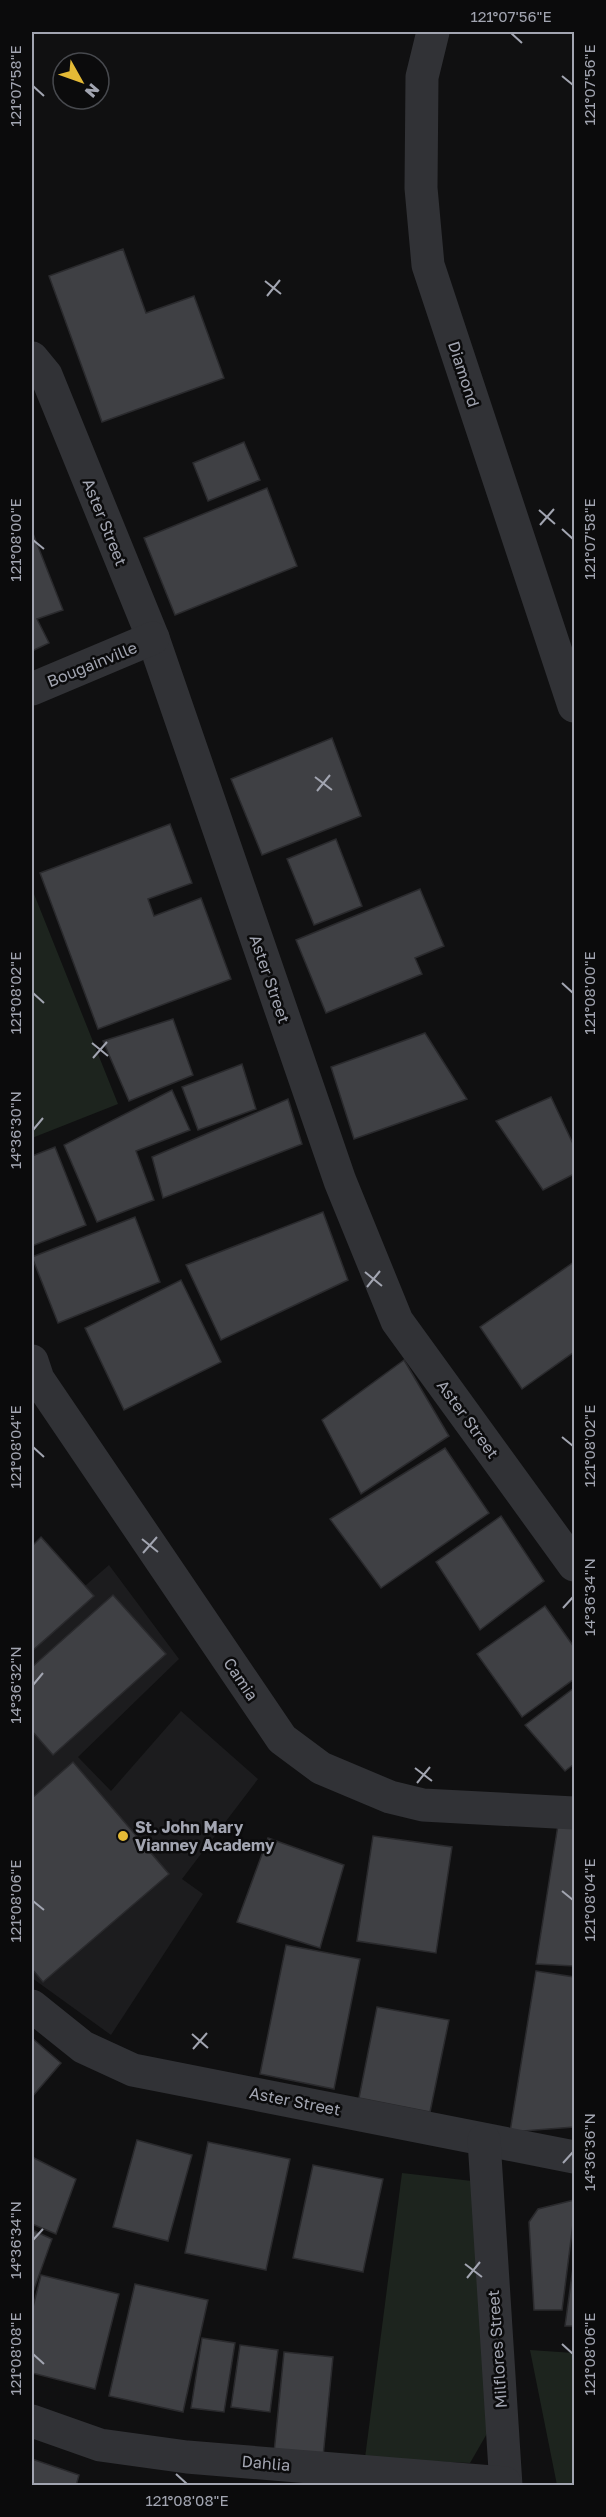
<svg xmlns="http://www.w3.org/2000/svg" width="606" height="2517" font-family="'Golos Text',sans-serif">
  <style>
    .built { fill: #1c1c1e }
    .green { fill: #1d241e }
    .building { fill: #3f4044; stroke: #2a2a2d; stroke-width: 1.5 }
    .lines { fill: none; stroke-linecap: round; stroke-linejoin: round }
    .street { stroke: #313236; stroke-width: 33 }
    .ticks { fill: none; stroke: #a2a5b1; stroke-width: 2 }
    .poi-dot { fill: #e4ba36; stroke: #0b0b0c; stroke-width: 2 }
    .labels { text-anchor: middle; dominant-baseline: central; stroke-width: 5; stroke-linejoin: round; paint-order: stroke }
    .street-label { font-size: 16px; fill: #a2a5b1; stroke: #0b0b0c }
    .poi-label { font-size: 16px; font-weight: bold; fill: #a2a5b1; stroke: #0b0b0c; text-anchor: start }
    .neatline { fill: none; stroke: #a2a5b1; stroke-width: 2 }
    .ticks-label { font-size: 15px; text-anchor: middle; fill: #a2a5b1 }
  </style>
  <rect width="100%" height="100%" fill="#101011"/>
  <polygon class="built" points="109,1565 179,1659 78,1757 111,1791 181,1711 258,1779 182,1879 203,1894 111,2035 32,1978 32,1632"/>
  <g class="green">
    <polygon points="32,889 118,1104 32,1138"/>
    <polygon points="402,2173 472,2181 489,2430 470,2463 365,2458"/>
    <polygon points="530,2350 574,2353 574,2485 557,2485"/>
  </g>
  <g class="building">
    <polygon points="123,249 146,313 194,296 224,378 102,422 49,276"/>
    <polygon points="244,442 260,480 208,501 193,463"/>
    <polygon points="267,488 297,566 175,615 144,538"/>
    <polygon points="32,531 63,610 37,619 49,643 32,651"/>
    <polygon points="332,738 361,816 262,855 231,779"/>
    <polygon points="170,824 192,883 148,899 154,916 201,898 231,979 98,1029 40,873"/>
    <polygon points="336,839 362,906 314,925 287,859"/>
    <polygon points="420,889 444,946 415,958 422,974 326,1013 296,940"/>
    <polygon points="173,1019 193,1075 129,1101 103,1041"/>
    <polygon points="425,1033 467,1099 354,1139 331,1067"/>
    <polygon points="242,1064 256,1109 198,1130 182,1087"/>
    <polygon points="172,1090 190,1130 136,1151 154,1200 97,1222 64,1145"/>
    <polygon points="551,1097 574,1146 574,1174 543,1190 496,1121"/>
    <polygon points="288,1099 302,1144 163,1198 152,1157"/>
    <polygon points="55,1147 86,1225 32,1246 32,1156"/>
    <polygon points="323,1212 348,1280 221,1340 186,1265"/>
    <polygon points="135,1217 160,1282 58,1323 32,1257"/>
    <polygon points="574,1262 574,1352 522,1389 480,1327"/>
    <polygon points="181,1280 221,1362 124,1410 85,1328"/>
    <polygon points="404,1360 449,1436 361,1494 322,1420"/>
    <polygon points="445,1448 489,1513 381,1588 330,1519"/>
    <polygon points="501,1516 544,1581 480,1630 436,1562"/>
    <polygon points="41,1537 94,1596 32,1651 32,1546"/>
    <polygon points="113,1595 166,1654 53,1755 32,1731 32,1667"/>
    <polygon points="545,1606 574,1647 574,1679 522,1717 477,1654"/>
    <polygon points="574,1688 574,1764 565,1771 525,1725"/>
    <polygon points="73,1762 169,1874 43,1982 32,1969 32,1798"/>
    <polygon points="558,1825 574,1827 574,1966 536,1964"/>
    <polygon points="373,1836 452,1847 436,1953 357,1941"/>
    <polygon points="268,1838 344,1865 320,1948 237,1922"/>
    <polygon points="286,1945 360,1959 334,2089 260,2074"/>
    <polygon points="536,1971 574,1977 574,2127 510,2132"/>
    <polygon points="377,2007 449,2020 430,2112 359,2098"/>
    <polygon points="32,2038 61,2063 32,2097"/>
    <polygon points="137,2140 192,2155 168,2241 113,2227"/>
    <polygon points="208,2142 290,2159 266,2270 185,2253"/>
    <polygon points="32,2157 76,2179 56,2234 32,2224"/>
    <polygon points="313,2165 383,2179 363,2272 293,2258"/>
    <polygon points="574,2200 574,2216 562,2310 534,2310 529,2222 538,2209"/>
    <polygon points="32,2230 52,2239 32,2295"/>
    <polygon points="574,2260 574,2326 565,2326"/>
    <polygon points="41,2275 119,2294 95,2389 32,2373 32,2311"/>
    <polygon points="135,2284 208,2300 183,2412 109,2396"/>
    <polygon points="202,2338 235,2343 224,2412 191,2408"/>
    <polygon points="240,2345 278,2350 270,2412 231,2407"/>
    <polygon points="284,2352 333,2357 323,2457 274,2453"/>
    <polygon points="32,2459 79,2475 76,2486 32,2486"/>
  </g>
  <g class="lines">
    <g class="street">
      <polyline points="433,32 422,77 421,188 428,265 574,706"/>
      <polyline points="32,358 46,375 153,638 340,1181 397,1321 574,1565"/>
      <polyline points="32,689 153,638"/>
      <polyline points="32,1361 38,1379 282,1739 321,1768 390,1797 423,1805 574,1813"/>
      <polyline points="32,2006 83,2047 133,2070 574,2157"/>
      <polyline points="484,2140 506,2486"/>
      <polyline points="32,2421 100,2445 187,2457 505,2483"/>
    </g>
  </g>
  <path class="ticks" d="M511,33L522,43M562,76L573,85M33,86L44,96M265,281L281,294M267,296L280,280M539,510L555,524M540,525L554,509M562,529L573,539M33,540L44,549M315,777L332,790M317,791L330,775M562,983L573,993M33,993L44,1003M92,1043L108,1056M93,1058L107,1042M33,1130L43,1118M365,1272L382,1286M367,1287L380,1271M562,1437L573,1446M33,1447L44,1457M142,1539L158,1552M143,1553L157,1537M563,1608L573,1597M33,1685L43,1673M415,1768L432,1781M417,1783L430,1767M562,1891L573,1900M33,1901L44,1910M192,2034L208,2048M193,2049L207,2033M563,2163L573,2152M33,2240L43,2229M465,2264L482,2277M467,2278L480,2262M562,2344L573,2354M33,2354L44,2364M176,2474L187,2484"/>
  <circle class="poi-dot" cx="123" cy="1836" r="6"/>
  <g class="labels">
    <g class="street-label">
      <text transform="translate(464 374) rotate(72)">Diamond</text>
      <text transform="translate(105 522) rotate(68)">Aster Street</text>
      <text transform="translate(92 664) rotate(-22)">Bougainville</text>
      <text transform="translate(270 979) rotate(71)">Aster Street</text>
      <text transform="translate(468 1419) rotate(54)">Aster Street</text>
      <text transform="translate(241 1679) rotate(56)">Camia</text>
      <text transform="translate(295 2101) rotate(11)">Aster Street</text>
      <text transform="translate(497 2349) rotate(-94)">Milflores Street</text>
      <text transform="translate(266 2463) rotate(5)">Dahlia</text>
    </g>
    <g class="poi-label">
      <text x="135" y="1827">St. John Mary<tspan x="135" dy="18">Vianney Academy</tspan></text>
    </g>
  </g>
  <rect width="606" height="2517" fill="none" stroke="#0b0b0c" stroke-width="66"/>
  <g transform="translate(81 81) rotate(130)"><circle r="28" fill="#0b0b0c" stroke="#47494e" stroke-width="1.5"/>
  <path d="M0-4.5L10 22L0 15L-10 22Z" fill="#e4ba36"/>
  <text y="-9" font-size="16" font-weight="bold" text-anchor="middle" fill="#a2a5b1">N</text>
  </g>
  <rect x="33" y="33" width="540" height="2451" class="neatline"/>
  <g class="ticks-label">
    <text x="511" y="22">121°07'56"E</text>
    <text transform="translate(590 85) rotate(-90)" y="5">121°07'56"E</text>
    <text transform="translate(16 86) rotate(-90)" y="5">121°07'58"E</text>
    <text transform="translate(590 539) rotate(-90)" y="5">121°07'58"E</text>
    <text transform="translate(16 540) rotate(-90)" y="5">121°08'00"E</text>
    <text transform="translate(590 993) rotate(-90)" y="5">121°08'00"E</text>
    <text transform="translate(16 993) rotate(-90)" y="5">121°08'02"E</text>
    <text transform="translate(16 1130) rotate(-90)" y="5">14°36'30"N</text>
    <text transform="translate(590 1446) rotate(-90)" y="5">121°08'02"E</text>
    <text transform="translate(16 1447) rotate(-90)" y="5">121°08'04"E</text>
    <text transform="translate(590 1597) rotate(-90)" y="5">14°36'34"N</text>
    <text transform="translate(16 1685) rotate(-90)" y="5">14°36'32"N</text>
    <text transform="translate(590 1900) rotate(-90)" y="5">121°08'04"E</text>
    <text transform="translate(16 1901) rotate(-90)" y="5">121°08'06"E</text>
    <text transform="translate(590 2152) rotate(-90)" y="5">14°36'36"N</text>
    <text transform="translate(16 2240) rotate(-90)" y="5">14°36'34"N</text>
    <text transform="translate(590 2354) rotate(-90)" y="5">121°08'06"E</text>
    <text transform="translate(16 2354) rotate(-90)" y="5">121°08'08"E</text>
    <text x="187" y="2506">121°08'08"E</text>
  </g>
</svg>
